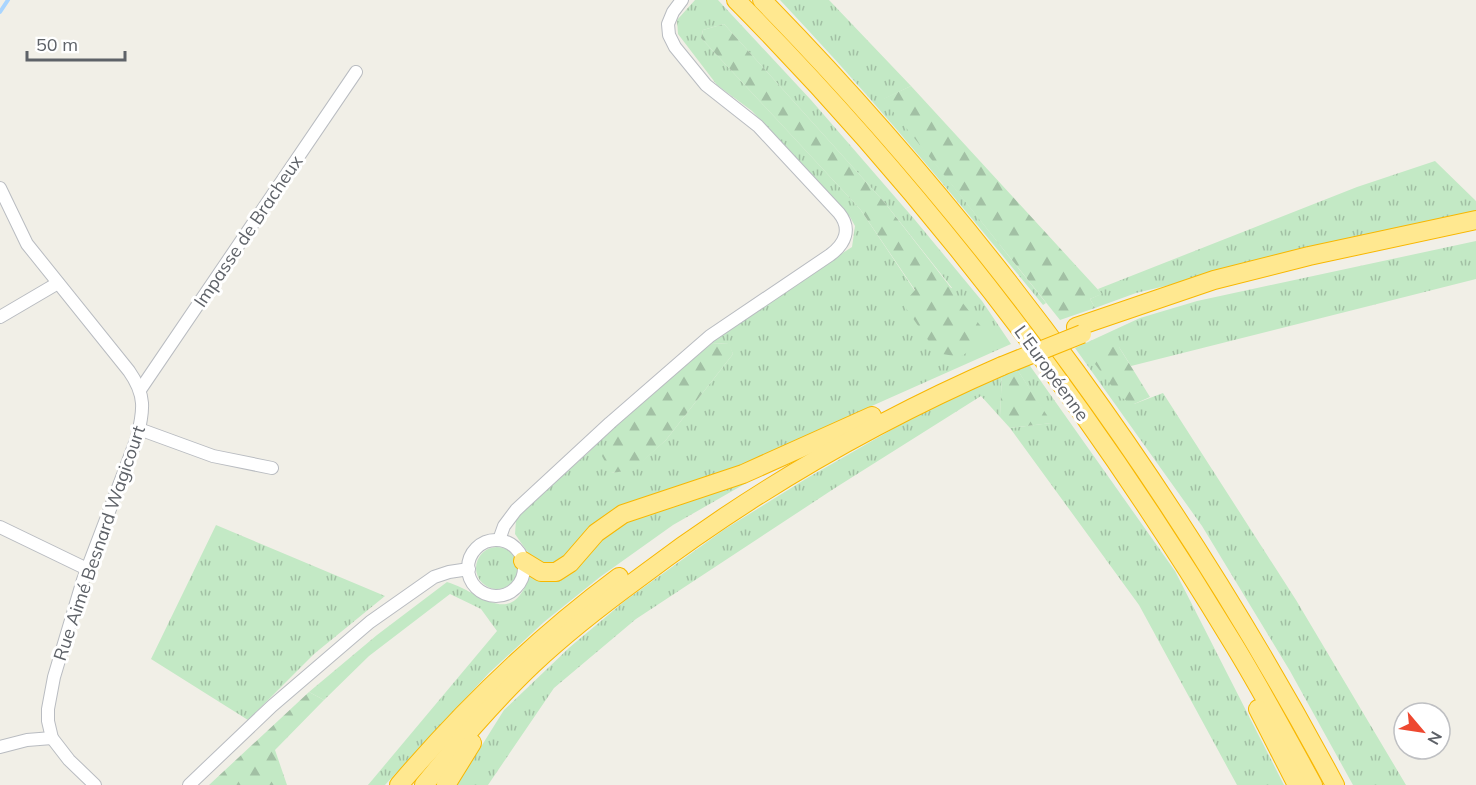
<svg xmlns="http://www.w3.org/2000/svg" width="1476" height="785" font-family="Mulish,sans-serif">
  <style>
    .grass { fill: url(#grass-tufts); fill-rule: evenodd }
    .forest { fill: url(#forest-firs) }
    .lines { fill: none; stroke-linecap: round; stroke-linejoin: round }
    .stream { stroke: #a9d5ff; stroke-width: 4 }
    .minor-casing { stroke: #b9bcc1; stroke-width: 14 }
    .highway-casing { stroke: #f8b700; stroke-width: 20 }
    .minor { stroke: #fff; stroke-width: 12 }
    .highway { stroke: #ffe890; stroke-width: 18 }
    .highway-bridge-casing { stroke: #f8b700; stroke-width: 20; stroke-linecap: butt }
    .highway-bridge { stroke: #ffe890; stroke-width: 18 }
    .labels { text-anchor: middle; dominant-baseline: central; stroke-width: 6; stroke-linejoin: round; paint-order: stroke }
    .street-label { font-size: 18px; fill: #5e6268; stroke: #fff }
  </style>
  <defs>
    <pattern id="grass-tufts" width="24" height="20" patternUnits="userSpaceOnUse" patternTransform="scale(1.5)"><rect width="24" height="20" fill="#c3e9c5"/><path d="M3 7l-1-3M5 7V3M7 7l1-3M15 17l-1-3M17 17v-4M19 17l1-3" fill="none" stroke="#a2c0a4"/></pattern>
    <pattern id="forest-firs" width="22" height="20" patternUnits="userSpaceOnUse" patternTransform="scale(1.5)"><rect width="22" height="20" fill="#c3e9c5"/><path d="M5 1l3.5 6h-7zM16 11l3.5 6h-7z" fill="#a2c0a4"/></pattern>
  </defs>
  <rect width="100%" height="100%" fill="#f1efe7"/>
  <g class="grass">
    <path d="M695,0H718L811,100L915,220L982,301L1011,344L847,417L770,455L656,497L561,560C535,570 528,552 515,534L516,520L523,510L589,452L618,422L611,473L633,469L666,440L733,354L728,343L711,344L735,322L852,247L855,226L850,217L752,111L717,85L678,34L677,20ZM724,24L885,203L952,288L915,291L860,209L701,38L703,30Z"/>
    <path d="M780,0H829L911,86L884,99L1046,303L1043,305C958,201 873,98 780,0Z"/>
    <polygon points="1435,161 1476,201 1476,212 1136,293 1095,308 1090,299 1101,294 1098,289 1357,187"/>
    <polygon points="1476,241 1476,279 1131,366 1119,347 1134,404 1163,393 1296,600 1406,785 1353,785 1290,671 1202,526 1075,348 1140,318 1197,301"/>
    <polygon points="1028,363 1175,571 1284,785 1237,785 1139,605 1010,428 1051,423 1015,366"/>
    <polygon points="1002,371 1000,417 981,396 835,488 636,619 554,688 488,785 457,785 504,710 570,647 626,600 725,529 809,477 919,414"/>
    <path d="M762,474L673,525L600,577L544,622L489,673L385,785H368L497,631L481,609L450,594L369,656L324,700L309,692L377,635L447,582C481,592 512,631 530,574L545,578L621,521Z"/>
    <polygon points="216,525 385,596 314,654 248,720 151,659"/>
    <circle cx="497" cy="568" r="21"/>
  </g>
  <g class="forest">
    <polygon points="724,24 885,203 990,338 960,357 937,353 903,304 915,290 860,209 701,38 703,30"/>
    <polygon points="911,86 1102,294 1090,299 1095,308 1060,320 883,99"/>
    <polygon points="729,343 733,354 666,440 633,470 611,473 602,456 618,422 711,344"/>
    <polygon points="1093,347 1119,347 1150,397 1134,404 1120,397 1092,360"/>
    <polygon points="1015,366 1052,423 1010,428 1000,417 1002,371"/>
    <polygon points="309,692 324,700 275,750 287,785 209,785"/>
  </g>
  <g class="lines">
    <polyline class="stream" points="0,12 8,0"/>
    <defs>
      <g id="minor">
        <path d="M0,188L27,244L129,371C146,395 144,410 137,438L83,580L54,677L48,709V721L52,738L69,760L95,785"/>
        <polyline points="0,317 58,283"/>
        <polyline points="140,390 356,72"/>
        <polyline points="139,429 213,456 272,468"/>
        <polyline points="0,527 87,569"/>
        <path d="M499,540L504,526L516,510L610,423L710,336L830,255C845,244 852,229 839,213L758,126L706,85L675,47L669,35L668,24L673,12L682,0"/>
        <circle cx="496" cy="568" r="28"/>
        <polyline points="0,747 27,740 52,738"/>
        <polyline points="189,785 272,706 370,622 434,577 449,572 469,569"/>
      </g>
      <g id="highway">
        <path d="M736,0C926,192 1091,409 1231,640C1260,687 1286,736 1313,785"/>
        <path d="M762,0C989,232 1182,499 1335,785"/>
        <polyline points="1076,327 1214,280 1309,256 1476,220"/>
        <polyline points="523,561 541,572 556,572 570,563 596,533 623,514 743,474 872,416"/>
        <polyline points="1258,709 1297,785"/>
        <path d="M399,785C465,708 538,637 619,577"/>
        <path d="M424,785C458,743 494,701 533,664C566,633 602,605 639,578C751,493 873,422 1002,366"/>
        <polyline points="446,785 472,743"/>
      </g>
    </defs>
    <use href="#minor" class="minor-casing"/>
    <use href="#highway" class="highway-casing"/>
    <use href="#minor" class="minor"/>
    <use href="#highway" class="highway"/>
    <defs>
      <polyline id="highway-bridge" points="1002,366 1082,334"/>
    </defs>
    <use href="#highway-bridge" class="highway-bridge-casing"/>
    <use href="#highway-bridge" class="highway-bridge"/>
  </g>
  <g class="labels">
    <g class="street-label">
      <text transform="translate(248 231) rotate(-56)">Impasse de Bracheux</text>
      <text transform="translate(1052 373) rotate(54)">L'Européenne</text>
      <text transform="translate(99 543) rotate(-71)">Rue Aimé Besnard Wagicourt</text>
    </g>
  </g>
  <g transform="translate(1422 731) rotate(119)"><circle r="28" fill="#ffffff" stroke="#bfc0c3" stroke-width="1.5"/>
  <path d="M0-4.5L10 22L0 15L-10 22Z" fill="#ee4830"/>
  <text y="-9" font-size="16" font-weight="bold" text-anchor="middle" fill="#5e6268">N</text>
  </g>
  <path d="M27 51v9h98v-9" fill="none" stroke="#5e6268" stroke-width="3"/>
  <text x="36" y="51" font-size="18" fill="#5e6268" stroke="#ffffff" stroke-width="4.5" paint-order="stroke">50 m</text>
</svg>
